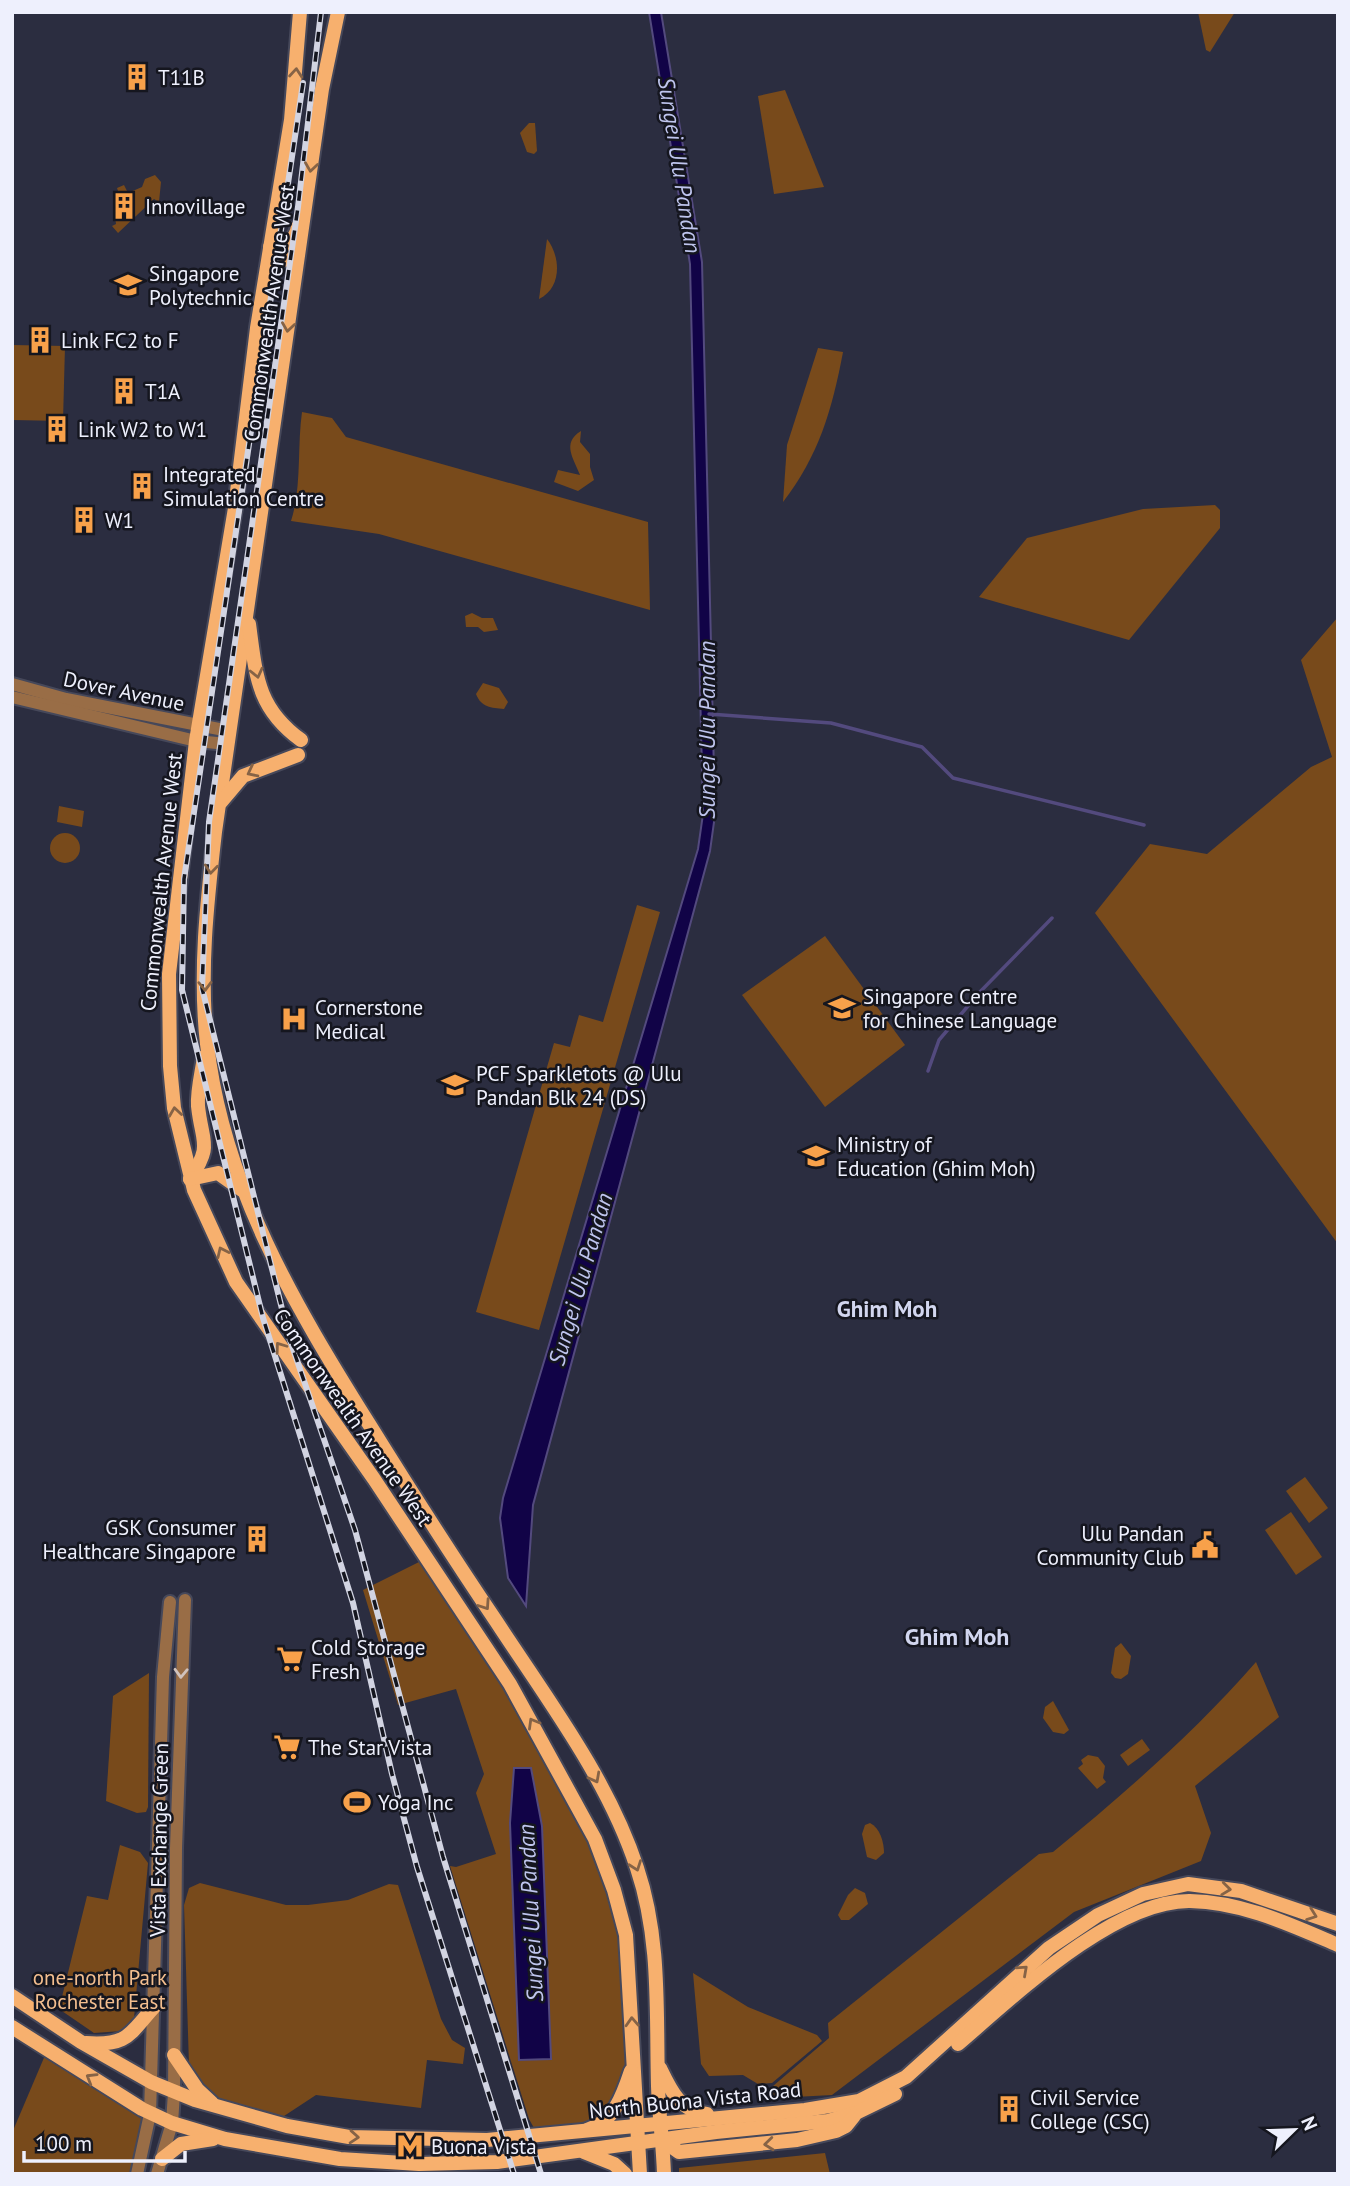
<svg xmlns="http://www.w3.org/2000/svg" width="1350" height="2186" font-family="'PT Sans',sans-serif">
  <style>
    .green { fill: #784a1b }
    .water { fill: #110347; stroke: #534a7e; stroke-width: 2 }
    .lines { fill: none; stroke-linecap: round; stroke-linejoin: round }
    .stream { stroke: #534a7e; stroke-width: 3.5 }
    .tertiary-casing { stroke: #46485a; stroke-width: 16 }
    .primary-casing { stroke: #46485a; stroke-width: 18 }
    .tertiary { stroke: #996d46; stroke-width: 12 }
    .primary { stroke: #f7b06e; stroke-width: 14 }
    .rail-casing { stroke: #d2d4e2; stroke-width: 6 }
    .rail { stroke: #15161f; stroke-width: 3.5; stroke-dasharray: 10; stroke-linecap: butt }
    .oneway { stroke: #866346 }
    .oneway2 { stroke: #d0c2bd }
    .labels { text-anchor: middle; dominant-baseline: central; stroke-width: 5; stroke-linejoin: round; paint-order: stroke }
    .poi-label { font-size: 21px; fill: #eef0fd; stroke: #15161f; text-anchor: start }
    .street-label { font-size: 21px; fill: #eef0fd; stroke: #15161f }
    .park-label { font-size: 21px; fill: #f3be8f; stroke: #15161f }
    .water-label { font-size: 23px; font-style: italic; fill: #bfc5ee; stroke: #15161f }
    .neighbourhood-label { font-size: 23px; font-weight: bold; fill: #d2d6ef; stroke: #15161f }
    .quarter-label { font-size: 24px; font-weight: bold; fill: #d2d6ef; stroke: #15161f }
  </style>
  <rect width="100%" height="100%" fill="#2b2d40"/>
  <g class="green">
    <polygon points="1198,12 1235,12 1210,52 1206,50"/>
    <polygon points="785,90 824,187 774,194 758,96"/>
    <polygon points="529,123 535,123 537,151 534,154 527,152 520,133"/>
    <polygon points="155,175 161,182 159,202 154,199 118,233 112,226 116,224 115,217 125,212 117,188 124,185 128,193 142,187 145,179"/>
    <path d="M547,239C561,257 562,288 539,299Z"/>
    <polygon points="12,345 65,346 63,421 12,420"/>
    <path d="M818,348L843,352C832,410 819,455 783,502L787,445Z"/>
    <path d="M302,412L332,418L346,437L648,522L650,610L379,534L291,521C302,487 297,447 302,412Z"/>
    <path d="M581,431L580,442L590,454V467L594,480L578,491L554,482L558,470L580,475C574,459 561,443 581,431Z"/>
    <polygon points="1215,505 1220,510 1220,528 1129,640 979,597 1027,538 1143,509"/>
    <polygon points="472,613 482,618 493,618 498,630 484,632 478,627 466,627 465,616"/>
    <polygon points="1338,617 1338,1244 1095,913 1150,844 1207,854 1311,767 1332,757 1301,660"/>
    <path d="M483,683L499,688L508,702L504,709C491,708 481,707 476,694Z"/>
    <polygon points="59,806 84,811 82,827 57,822"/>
    <circle cx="65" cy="848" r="15"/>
    <polygon points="637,905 660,912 539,1330 476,1312 554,1043 570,1047 579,1015 603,1022"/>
    <polygon points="825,936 905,1045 825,1107 742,995"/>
    <polygon points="1305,1477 1328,1508 1309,1523 1286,1491"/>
    <polygon points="1291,1512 1322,1557 1296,1575 1265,1530"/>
    <polygon points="425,1559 510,1684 614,1890 631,2009 625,2092 595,2127 539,2137 529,2119 450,1866 456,1867 496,1854 476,1793 484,1774 456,1689 398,1705 363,1590"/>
    <polygon points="1121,1643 1131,1656 1128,1674 1121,1679 1115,1678 1111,1673 1115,1648"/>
    <path d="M1256,1662L1279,1717L1195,1786L1211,1833L1201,1861L1074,1912L832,2095L758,2099L829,2038L828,2023L1039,1854L1053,1852C1125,1793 1194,1733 1256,1662Z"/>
    <polygon points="149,1673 148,1807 146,1812 137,1813 106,1801 113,1696"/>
    <polygon points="1053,1701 1069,1730 1064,1734 1053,1732 1043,1718 1045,1707"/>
    <polygon points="1142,1739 1150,1750 1128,1766 1120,1755"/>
    <polygon points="1088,1755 1098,1757 1105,1766 1103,1778 1106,1782 1097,1789 1078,1768 1083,1764 1081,1760"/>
    <path d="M870,1823C880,1828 884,1842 884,1853L876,1860L867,1857L862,1834L865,1825Z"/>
    <polygon points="120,1845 140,1852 148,1863 134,2018 122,2031 94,2033 59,2009 87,1896 108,1900"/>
    <polygon points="200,1883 286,1905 308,1905 348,1900 389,1884 398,1885 441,2019 452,2040 465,2048 463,2064 427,2060 421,2108 316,2095 281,2118 228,2106 204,2092 189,2065 184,1905 189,1888"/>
    <polygon points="855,1888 865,1893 868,1904 849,1920 841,1920 838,1915 848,1895"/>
    <polygon points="693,1973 748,2007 817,2035 822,2041 772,2083 758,2084 743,2075 709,2076 701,2064"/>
    <polygon points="46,2053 150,2114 137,2174 12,2174 12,2133"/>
    <polygon points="825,2153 830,2174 679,2174 679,2168"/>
  </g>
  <g class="water">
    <polygon points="649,12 661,12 702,262 715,815 710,851 533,1505 526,1606 508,1578 500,1518 503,1498 698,849 703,814 690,264"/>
    <polygon points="514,1768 531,1768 542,1826 551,2059 519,2060 510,1823"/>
  </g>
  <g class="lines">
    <g class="stream">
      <polyline points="709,714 831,723 922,747 953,778 1144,825"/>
      <polyline points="975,997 1052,918"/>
      <polyline points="928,1071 939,1040 968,1006"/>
    </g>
    <defs>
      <g id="tertiary">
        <polyline points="12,684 66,699 229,731"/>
        <polyline points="12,697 196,741 227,744"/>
        <polyline points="137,2174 150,2114 163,1677 170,1602"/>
        <polyline points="157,2174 172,2123 174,2093 176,1848 185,1600"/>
      </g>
      <g id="primary">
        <polyline points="300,12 291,120 257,328 235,508 196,741 169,974 170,1066 174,1108 194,1190 236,1282 374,1479 510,1684 595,1839 614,1890 626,1935 640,2174"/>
        <path d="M338,12L322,89L215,832C207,902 199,973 207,1044C223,1185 295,1306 369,1424C410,1490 452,1556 496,1621C547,1699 608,1779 637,1868C661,1939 656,2013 658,2086C659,2115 663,2144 664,2174"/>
        <path d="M270,247C284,248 295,241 298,227"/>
        <polyline points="267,271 277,259 297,260"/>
        <path d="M249,624C256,676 257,708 301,740"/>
        <polyline points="221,802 243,776 298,755"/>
        <path d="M190,1179C213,1144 202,1144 198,1106C197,1090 202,1072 204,1057"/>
        <polyline points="190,1179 218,1173 242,1190"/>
        <polyline points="12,1996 81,2042 151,2082 195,2100 287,2126 349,2137 487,2140 805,2110 859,2101 906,2077 1049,1948 1098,1915 1143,1894 1188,1884 1241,1891 1338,1924"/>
        <polyline points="12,2027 142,2109 172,2123 225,2139 340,2159 419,2164 497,2162 716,2132 828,2121 856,2113 895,2094"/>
        <path d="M86,2043C129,2046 129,2034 155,2006"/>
        <path d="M958,2044C1013,1997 1114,1900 1190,1901C1243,1902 1291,1925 1338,1945"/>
        <polyline points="174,2055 197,2089 212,2103"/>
        <path d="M660,2068C671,2091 680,2111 707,2114"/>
        <path d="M587,2130C614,2122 623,2095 631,2071"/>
        <polyline points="662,2140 679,2152 797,2140 836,2131 846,2126 854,2116"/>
        <polyline points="584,2152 614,2164 625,2174"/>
        <polyline points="162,2159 181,2144 213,2139"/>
      </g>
    </defs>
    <use href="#tertiary" class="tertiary-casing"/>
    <use href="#primary" class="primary-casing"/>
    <use href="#tertiary" class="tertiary"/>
    <use href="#primary" class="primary"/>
    <defs>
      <g id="rail">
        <polyline points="321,12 298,207 209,822 202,988 289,1337 355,1530 443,1857 541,2174"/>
        <polyline points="303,83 184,879 182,990 263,1318 353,1603 392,1774 417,1867 514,2174"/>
      </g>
    </defs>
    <use href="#rail" class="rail-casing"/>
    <use href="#rail" class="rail"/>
  </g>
  <defs><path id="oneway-chevron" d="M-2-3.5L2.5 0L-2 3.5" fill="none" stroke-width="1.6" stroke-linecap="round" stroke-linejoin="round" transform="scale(1.75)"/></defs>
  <g class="oneway">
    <use href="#oneway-chevron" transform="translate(296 73) rotate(-85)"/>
    <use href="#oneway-chevron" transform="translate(311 167) rotate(98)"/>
    <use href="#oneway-chevron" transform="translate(288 327) rotate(98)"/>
    <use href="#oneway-chevron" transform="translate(257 673) rotate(77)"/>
    <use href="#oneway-chevron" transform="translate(252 772) rotate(153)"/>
    <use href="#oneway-chevron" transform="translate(211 869) rotate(96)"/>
    <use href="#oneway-chevron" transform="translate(205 986) rotate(89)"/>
    <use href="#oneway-chevron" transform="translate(175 1112) rotate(-98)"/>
    <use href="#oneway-chevron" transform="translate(222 1252) rotate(-115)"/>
    <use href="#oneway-chevron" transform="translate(280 1347) rotate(-126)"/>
    <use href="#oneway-chevron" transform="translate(485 1605) rotate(56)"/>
    <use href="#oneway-chevron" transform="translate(533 1723) rotate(-120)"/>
    <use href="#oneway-chevron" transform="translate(595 1778) rotate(62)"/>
    <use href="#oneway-chevron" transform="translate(636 1866) rotate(70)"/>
    <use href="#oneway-chevron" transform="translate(1226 1889) rotate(7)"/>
    <use href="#oneway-chevron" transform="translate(1312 1915) rotate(20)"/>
    <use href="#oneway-chevron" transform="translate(1023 1970) rotate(-42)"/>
    <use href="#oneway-chevron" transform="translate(632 2022) rotate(-93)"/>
    <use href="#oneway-chevron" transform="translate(91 2078) rotate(-149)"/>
    <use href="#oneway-chevron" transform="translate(354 2137) rotate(4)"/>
    <use href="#oneway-chevron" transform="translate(769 2144) rotate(174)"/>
  </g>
  <use class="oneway2" href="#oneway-chevron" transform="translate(181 1673) rotate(92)"/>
  <defs>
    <symbol id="building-bare" viewBox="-9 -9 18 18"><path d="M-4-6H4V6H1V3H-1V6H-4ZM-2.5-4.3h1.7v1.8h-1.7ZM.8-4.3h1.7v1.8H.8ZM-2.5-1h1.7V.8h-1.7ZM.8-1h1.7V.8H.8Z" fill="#f8a14a" stroke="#15161f" stroke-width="2.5" paint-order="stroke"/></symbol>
    <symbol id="university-bare" viewBox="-9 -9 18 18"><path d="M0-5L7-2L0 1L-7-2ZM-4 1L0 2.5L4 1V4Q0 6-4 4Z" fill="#f8a14a" stroke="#15161f" stroke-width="2.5" paint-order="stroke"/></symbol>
    <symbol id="school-bare" viewBox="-9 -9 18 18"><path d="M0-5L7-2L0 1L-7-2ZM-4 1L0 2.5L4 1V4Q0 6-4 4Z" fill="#f8a14a" stroke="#15161f" stroke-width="2.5" paint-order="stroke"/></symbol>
    <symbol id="hospital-bare" viewBox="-9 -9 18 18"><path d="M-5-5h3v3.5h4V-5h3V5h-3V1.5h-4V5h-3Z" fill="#f8a14a" stroke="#15161f" stroke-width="2.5" paint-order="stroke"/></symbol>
    <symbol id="civic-bare" viewBox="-9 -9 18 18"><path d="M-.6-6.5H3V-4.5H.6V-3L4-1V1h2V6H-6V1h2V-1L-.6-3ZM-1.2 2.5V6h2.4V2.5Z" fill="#f8a14a" stroke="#15161f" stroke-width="2.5" paint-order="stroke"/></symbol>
    <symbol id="supermarket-bare" viewBox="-9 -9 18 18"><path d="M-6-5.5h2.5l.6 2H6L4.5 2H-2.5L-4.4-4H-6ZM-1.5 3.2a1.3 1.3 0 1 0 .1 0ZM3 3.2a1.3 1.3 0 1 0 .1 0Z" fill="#f8a14a" stroke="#15161f" stroke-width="2.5" paint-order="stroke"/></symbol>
    <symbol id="stadium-bare" viewBox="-9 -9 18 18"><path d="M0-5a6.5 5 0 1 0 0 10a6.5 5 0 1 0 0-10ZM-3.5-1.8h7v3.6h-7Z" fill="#f8a14a" stroke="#15161f" stroke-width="2.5" paint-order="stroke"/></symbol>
    <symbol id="metro-bare" viewBox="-9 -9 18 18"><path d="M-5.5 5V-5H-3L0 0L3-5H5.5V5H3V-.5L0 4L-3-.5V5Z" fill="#f8a14a" stroke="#15161f" stroke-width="2.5" paint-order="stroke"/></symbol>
  </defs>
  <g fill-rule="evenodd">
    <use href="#building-bare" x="118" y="58" width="38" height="38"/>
    <use href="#building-bare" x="105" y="187" width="38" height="38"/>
    <use href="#university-bare" x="109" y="266" width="38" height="38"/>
    <use href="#building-bare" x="21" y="321" width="38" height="38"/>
    <use href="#building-bare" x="105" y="372" width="38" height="38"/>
    <use href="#building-bare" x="38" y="410" width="38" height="38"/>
    <use href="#building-bare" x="123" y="467" width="38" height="38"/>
    <use href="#building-bare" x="65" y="501" width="38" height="38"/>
    <use href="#school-bare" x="823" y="989" width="38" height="38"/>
    <use href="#hospital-bare" x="275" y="1000" width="38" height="38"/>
    <use href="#school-bare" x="436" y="1066" width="38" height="38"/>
    <use href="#school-bare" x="797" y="1137" width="38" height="38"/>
    <use href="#building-bare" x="238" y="1520" width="38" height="38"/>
    <use href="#civic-bare" x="1186" y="1526" width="38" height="38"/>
    <use href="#supermarket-bare" x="271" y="1640" width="38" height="38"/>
    <use href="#supermarket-bare" x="268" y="1728" width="38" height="38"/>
    <use href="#stadium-bare" x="338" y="1783" width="38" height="38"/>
    <use href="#building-bare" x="990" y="2090" width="38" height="38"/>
    <use href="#metro-bare" x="391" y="2127" width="38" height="38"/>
  </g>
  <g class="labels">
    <g class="poi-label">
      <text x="158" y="77">T11B</text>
      <text x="145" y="206">Innovillage</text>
      <text x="149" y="273">Singapore<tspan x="149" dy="24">Polytechnic</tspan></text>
      <text x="61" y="340">Link FC2 to F</text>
      <text x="145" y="391">T1A</text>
      <text x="78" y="429">Link W2 to W1</text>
      <text x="163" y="474">Integrated<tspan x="163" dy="24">Simulation Centre</tspan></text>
      <text x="105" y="520">W1</text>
      <text x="863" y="996">Singapore Centre<tspan x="863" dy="24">for Chinese Language</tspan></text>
      <text x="315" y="1007">Cornerstone<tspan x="315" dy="24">Medical</tspan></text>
      <text x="476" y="1073">PCF Sparkletots @ Ulu<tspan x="476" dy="24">Pandan Blk 24 (DS)</tspan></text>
      <text x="837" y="1144">Ministry of<tspan x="837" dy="24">Education (Ghim Moh)</tspan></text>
      <text x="236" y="1527" text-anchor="end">GSK Consumer<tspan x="236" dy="24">Healthcare Singapore</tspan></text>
      <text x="1184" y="1533" text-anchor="end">Ulu Pandan<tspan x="1184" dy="24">Community Club</tspan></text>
      <text x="311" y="1647">Cold Storage<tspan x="311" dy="24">Fresh</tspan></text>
      <text x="308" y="1747">The Star Vista</text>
      <text x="378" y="1802">Yoga Inc</text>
      <text x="1030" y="2097">Civil Service<tspan x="1030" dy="24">College (CSC)</tspan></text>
      <text x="431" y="2146">Buona Vista</text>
    </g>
    <g class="street-label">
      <text transform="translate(269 313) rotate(-82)">Commonwealth Avenue West</text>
      <text transform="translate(124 691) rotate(12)">Dover Avenue</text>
      <text transform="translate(161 882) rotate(-84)">Commonwealth Avenue West</text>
      <text transform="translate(353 1417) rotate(55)">Commonwealth Avenue West</text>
      <text transform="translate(159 1840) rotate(-89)">Vista Exchange Green</text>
      <text transform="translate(695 2100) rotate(-6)">North Buona Vista Road</text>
    </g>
    <g class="park-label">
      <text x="100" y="1977">one-north Park<tspan x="100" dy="24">Rochester East</tspan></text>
    </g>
    <g class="water-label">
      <text transform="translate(680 165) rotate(81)">Sungei Ulu Pandan</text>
      <text transform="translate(706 730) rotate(-90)">Sungei Ulu Pandan</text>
      <text transform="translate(580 1279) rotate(-74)">Sungei Ulu Pandan</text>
      <text transform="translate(530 1913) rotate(-93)">Sungei Ulu Pandan</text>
    </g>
    <g class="neighbourhood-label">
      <text x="887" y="1308">Ghim Moh</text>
    </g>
    <g class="quarter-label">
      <text x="957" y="1636">Ghim Moh</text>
    </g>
  </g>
  <rect width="1350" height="2186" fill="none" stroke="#eef0fd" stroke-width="28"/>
  <g transform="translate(1294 2130) rotate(67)" stroke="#15161f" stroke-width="5" paint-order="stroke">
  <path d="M0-5L12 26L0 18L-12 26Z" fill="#eef0fd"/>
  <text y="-10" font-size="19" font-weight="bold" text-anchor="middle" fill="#eef0fd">N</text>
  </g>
  <path d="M24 2151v10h161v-10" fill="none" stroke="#eef0fd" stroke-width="3.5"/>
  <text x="35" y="2151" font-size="21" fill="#eef0fd" stroke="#15161f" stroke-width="5" paint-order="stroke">100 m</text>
</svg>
